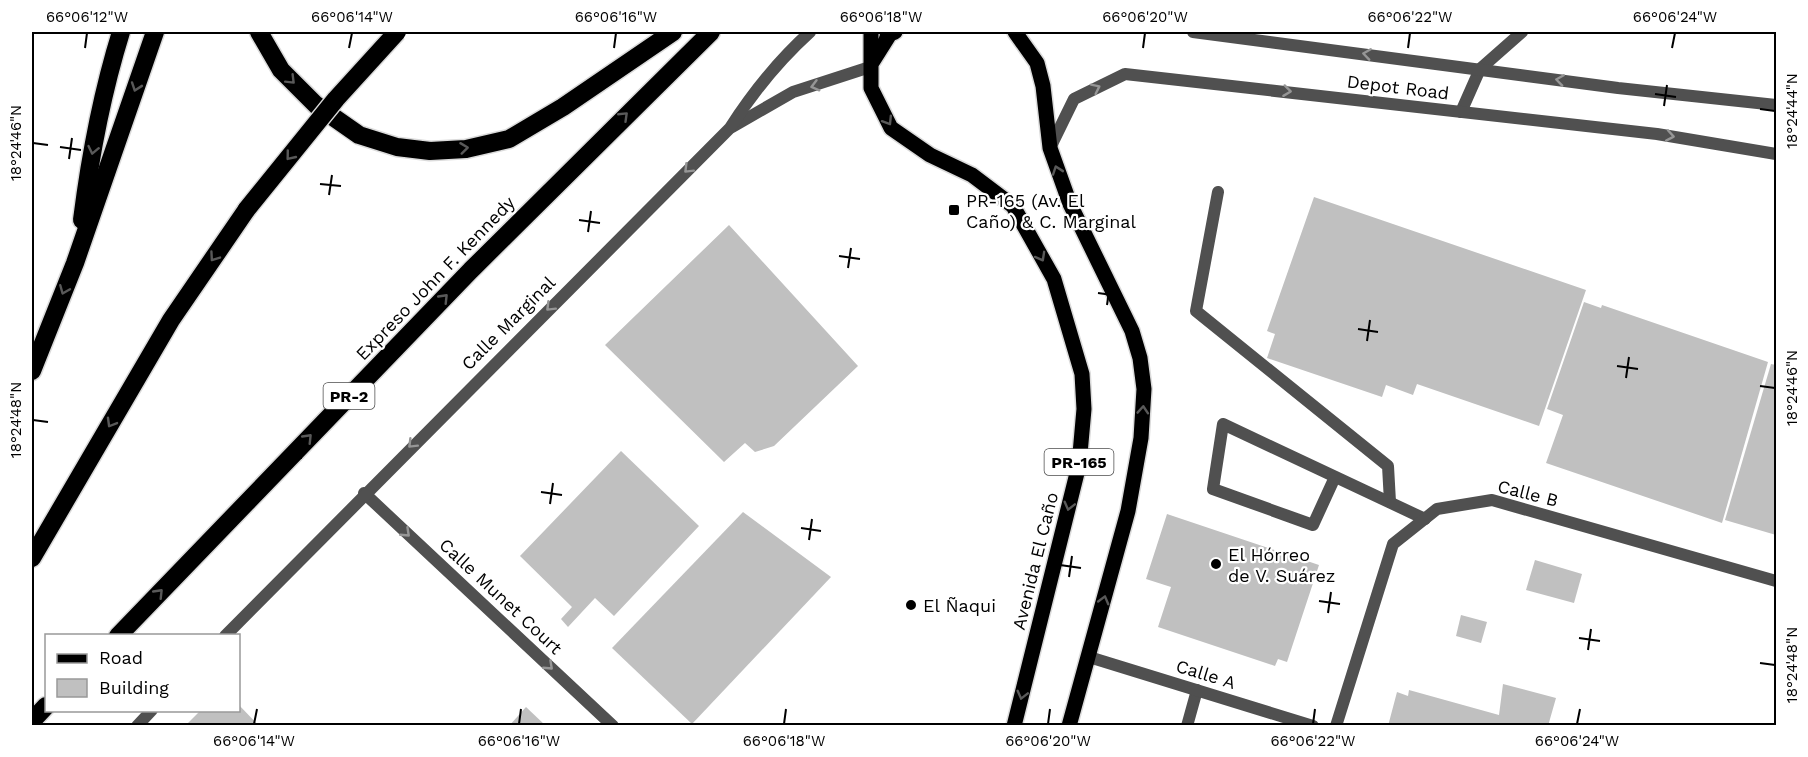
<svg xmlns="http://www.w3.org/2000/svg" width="1808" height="757" font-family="'Work Sans',sans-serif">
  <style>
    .building { fill: #c0c0c0 }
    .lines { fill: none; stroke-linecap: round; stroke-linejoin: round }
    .primary-casing { stroke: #dbdbdb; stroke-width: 18 }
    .motorway-casing { stroke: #dbdbdb; stroke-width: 21 }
    .service { stroke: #505050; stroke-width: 12 }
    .minor { stroke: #505050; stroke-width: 12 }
    .tertiary { stroke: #505050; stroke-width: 12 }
    .primary { stroke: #000; stroke-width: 15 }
    .motorway { stroke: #000; stroke-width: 18 }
    .motorway-bridge-casing { stroke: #dbdbdb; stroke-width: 21; stroke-linecap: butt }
    .motorway-bridge { stroke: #000; stroke-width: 18 }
    .oneway { stroke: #969696 }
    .oneway2 { stroke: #595959 }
    .ticks { fill: none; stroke: #000; stroke-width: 2 }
    .poi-dot { fill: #000; stroke: #fff; stroke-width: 2 }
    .labels { text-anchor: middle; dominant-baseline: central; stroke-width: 4.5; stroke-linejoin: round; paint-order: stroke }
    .shield { fill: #fff; stroke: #4c4c4c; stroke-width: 1.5 }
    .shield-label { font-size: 16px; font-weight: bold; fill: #000 }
    .street-label { font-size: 18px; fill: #000; stroke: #fff }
    .poi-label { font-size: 18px; fill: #000; stroke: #fff; text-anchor: start }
    .neatline { fill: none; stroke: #000; stroke-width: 2 }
    .ticks-label { font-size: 15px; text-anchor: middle; fill: #000 }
  </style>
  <rect width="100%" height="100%" fill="#fff"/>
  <g class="building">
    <polygon points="1314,197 1586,290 1539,426 1417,384 1413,395 1386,385 1382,397 1267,358 1275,334 1267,331"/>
    <polygon points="729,225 858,366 774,446 755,452 745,443 724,462 605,345"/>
    <polygon points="1584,302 1601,308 1602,305 1768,362 1722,523 1546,463 1563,415 1547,409"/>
    <polygon points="1771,364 1776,365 1776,535 1725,520"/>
    <polygon points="621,451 699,526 614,616 595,598 568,627 561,619 572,607 520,556"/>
    <polygon points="743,512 831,577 692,724 612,648"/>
    <polygon points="1167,514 1319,565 1287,662 1278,659 1275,666 1158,627 1171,587 1146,579"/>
    <polygon points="1535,560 1582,574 1574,603 1526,590"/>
    <polygon points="1461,615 1487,622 1481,643 1456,636"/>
    <polygon points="1503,684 1556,698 1548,726 1388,726 1397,692 1408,696 1409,690 1499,715"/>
    <polygon points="238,704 259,726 185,726 201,710 238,710"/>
    <polygon points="526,707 546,726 509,726"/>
  </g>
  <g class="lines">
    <defs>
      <g id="primary">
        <polyline points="871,32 871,88 891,128 930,155 972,175 1013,206 1054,279 1082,374 1084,409 1079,465 1014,726"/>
        <polyline points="1015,32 1037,63 1043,86 1050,148 1070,204 1132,331 1140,358 1144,389 1141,438 1128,511 1069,726"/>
        <polyline points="873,61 890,34 895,32"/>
      </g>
      <g id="motorway">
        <polyline points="259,32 281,70 316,105 359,135 397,147 430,151 466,149 509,139 563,107 673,32"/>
        <path d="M82,220C90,157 102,93 121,32"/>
        <polyline points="32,371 75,263 155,32"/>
        <polyline points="32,558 171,320 247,209"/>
        <polyline points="118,636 471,270 711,32"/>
        <polyline points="32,721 46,706"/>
      </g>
    </defs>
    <use href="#primary" class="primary-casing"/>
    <use href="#motorway" class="motorway-casing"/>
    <g class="service">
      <polyline points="1218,192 1196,311 1388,466 1390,502"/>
      <polyline points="1335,477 1313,525 1213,489 1223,424 1425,519"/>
      <polyline points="1187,726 1197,690"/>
    </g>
    <g class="minor">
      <polyline points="1461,112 1480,69 1522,32"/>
      <polyline points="732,127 793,92 870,67"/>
      <polyline points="364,493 613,726"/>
      <path d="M225,636L730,128C753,92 779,60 810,32"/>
      <polyline points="1089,657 1313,726"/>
      <polyline points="137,726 152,710"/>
      <polyline points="1336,726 1393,544 1437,509 1492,500 1776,581"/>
    </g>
    <g class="tertiary">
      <polyline points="1193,32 1618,88 1776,105"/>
      <polyline points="1050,148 1074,99 1125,74 1657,134 1776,154"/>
    </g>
    <use href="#primary" class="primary"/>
    <use href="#motorway" class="motorway"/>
    <defs>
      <polyline id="motorway-bridge" points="247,209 336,99 397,32"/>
    </defs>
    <use href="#motorway-bridge" class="motorway-bridge-casing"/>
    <use href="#motorway-bridge" class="motorway-bridge"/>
  </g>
  <defs><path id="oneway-chevron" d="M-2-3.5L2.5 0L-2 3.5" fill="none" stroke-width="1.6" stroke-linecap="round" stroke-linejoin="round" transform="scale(1.5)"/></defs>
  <g class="oneway">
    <use href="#oneway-chevron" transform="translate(1367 54) rotate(-172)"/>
    <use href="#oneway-chevron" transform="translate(1560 80) rotate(-172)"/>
    <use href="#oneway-chevron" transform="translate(815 86) rotate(165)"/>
    <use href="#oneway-chevron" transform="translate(1096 88) rotate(-26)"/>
    <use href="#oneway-chevron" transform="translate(1287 91) rotate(7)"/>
    <use href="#oneway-chevron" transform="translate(1670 136) rotate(10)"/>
    <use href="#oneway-chevron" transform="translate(688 169) rotate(135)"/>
    <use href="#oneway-chevron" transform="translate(550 307) rotate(135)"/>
    <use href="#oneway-chevron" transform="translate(412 444) rotate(135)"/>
    <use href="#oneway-chevron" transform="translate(406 533) rotate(43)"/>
    <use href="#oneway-chevron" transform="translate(549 666) rotate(43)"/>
  </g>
  <g class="oneway2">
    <use href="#oneway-chevron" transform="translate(291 80) rotate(45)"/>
    <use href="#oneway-chevron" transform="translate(136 87) rotate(109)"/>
    <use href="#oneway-chevron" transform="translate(624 116) rotate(-44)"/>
    <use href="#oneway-chevron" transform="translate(888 121) rotate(58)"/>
    <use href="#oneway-chevron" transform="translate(464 148) rotate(-7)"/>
    <use href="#oneway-chevron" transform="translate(93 150) rotate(102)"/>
    <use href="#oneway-chevron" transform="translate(290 156) rotate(129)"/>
    <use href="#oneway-chevron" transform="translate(1057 170) rotate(-109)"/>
    <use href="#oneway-chevron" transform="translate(214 257) rotate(125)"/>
    <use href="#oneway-chevron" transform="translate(1041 257) rotate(61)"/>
    <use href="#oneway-chevron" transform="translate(64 290) rotate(112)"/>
    <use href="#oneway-chevron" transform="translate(444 298) rotate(-46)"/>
    <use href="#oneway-chevron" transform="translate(1143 410) rotate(-86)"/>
    <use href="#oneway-chevron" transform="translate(111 423) rotate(120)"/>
    <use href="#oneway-chevron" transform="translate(308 438) rotate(-46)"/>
    <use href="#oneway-chevron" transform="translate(1069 506) rotate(104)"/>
    <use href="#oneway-chevron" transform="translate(159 593) rotate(-46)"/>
    <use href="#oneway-chevron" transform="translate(1104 600) rotate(-75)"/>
    <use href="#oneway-chevron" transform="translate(1022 695) rotate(104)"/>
  </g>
  <path class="ticks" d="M85,48L87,33M349,48L352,33M614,48L616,33M879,48L881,33M1143,48L1145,33M1408,48L1410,33M1672,48L1675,33M1655,94L1676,97M1664,106L1667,85M1760,109L1775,111M33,143L48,145M60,147L81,150M69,159L72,138M320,184L341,186M329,195L332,175M579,220L600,223M588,232L591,211M839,256L860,259M848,268L851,248M1098,293L1119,296M1107,305L1110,284M1358,329L1378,332M1367,341L1370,320M1617,366L1638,369M1626,378L1629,357M1760,386L1775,388M33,420L48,422M282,455L302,458M291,467L293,446M541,492L562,495M550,504L553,483M801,528L821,531M809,540L812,519M1060,565L1081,568M1069,577L1072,556M1319,601L1340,604M1328,613L1331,592M1579,638L1600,641M1588,650L1591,629M1760,663L1775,665M254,724L257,709M519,724L521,709M784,724L786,709M1048,724L1050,709M1313,724L1315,709M1577,724L1580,709"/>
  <g class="poi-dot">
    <rect x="948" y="204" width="12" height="12" rx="3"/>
    <circle cx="1216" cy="564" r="6"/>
    <circle cx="911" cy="605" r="6"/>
  </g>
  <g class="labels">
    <g class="shield">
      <rect x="323.5" y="383" width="51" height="26" rx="4.5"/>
      <rect x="1044.5" y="449" width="69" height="26" rx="4.5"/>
    </g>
    <g class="shield-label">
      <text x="349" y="396">PR-2</text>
      <text x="1079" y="462">PR-165</text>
    </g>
    <g class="street-label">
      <text transform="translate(1398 87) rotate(7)">Depot Road</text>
      <text transform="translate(435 278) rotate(-46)">Expreso John F. Kennedy</text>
      <text transform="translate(508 323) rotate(-45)">Calle Marginal</text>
      <text transform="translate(1528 493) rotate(14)">Calle B</text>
      <text transform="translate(1035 561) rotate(-76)">Avenida El Caño</text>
      <text transform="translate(501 596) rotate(43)">Calle Munet Court</text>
      <text transform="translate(1206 674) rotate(17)">Calle A</text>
    </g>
    <g class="poi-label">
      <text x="966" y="200">PR-165 (Av. El<tspan x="966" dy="21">Caño) &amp; C. Marginal</tspan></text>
      <text x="1228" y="554">El Hórreo<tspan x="1228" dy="21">de V. Suárez</tspan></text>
      <text x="923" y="605">El Ñaqui</text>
    </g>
  </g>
  <rect width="1808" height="757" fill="none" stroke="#ffffff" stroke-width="66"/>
  <rect x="45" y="634" width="195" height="78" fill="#ffffff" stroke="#999999" stroke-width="1.5"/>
  <rect x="57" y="654" width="30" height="9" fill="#000000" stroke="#999999" stroke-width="1.5"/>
  <text x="99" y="664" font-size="18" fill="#000000">Road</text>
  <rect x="57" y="679" width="30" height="18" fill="#c0c0c0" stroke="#999999" stroke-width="1.5"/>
  <text x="99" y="694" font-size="18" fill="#000000">Building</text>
  <rect x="33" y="33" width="1742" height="691" class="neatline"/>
  <g class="ticks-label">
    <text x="87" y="22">66°06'12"W</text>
    <text x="352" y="22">66°06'14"W</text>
    <text x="616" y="22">66°06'16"W</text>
    <text x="881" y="22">66°06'18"W</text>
    <text x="1145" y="22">66°06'20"W</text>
    <text x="1410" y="22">66°06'22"W</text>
    <text x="1675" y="22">66°06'24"W</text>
    <text transform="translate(1792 111) rotate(-90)" y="5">18°24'44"N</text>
    <text transform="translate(16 143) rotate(-90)" y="5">18°24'46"N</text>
    <text transform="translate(1792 388) rotate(-90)" y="5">18°24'46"N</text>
    <text transform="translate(16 420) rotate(-90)" y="5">18°24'48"N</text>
    <text transform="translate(1792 665) rotate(-90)" y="5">18°24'48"N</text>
    <text x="254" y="746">66°06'14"W</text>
    <text x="519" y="746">66°06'16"W</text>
    <text x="784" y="746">66°06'18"W</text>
    <text x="1048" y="746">66°06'20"W</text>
    <text x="1313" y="746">66°06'22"W</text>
    <text x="1577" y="746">66°06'24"W</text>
  </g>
</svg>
